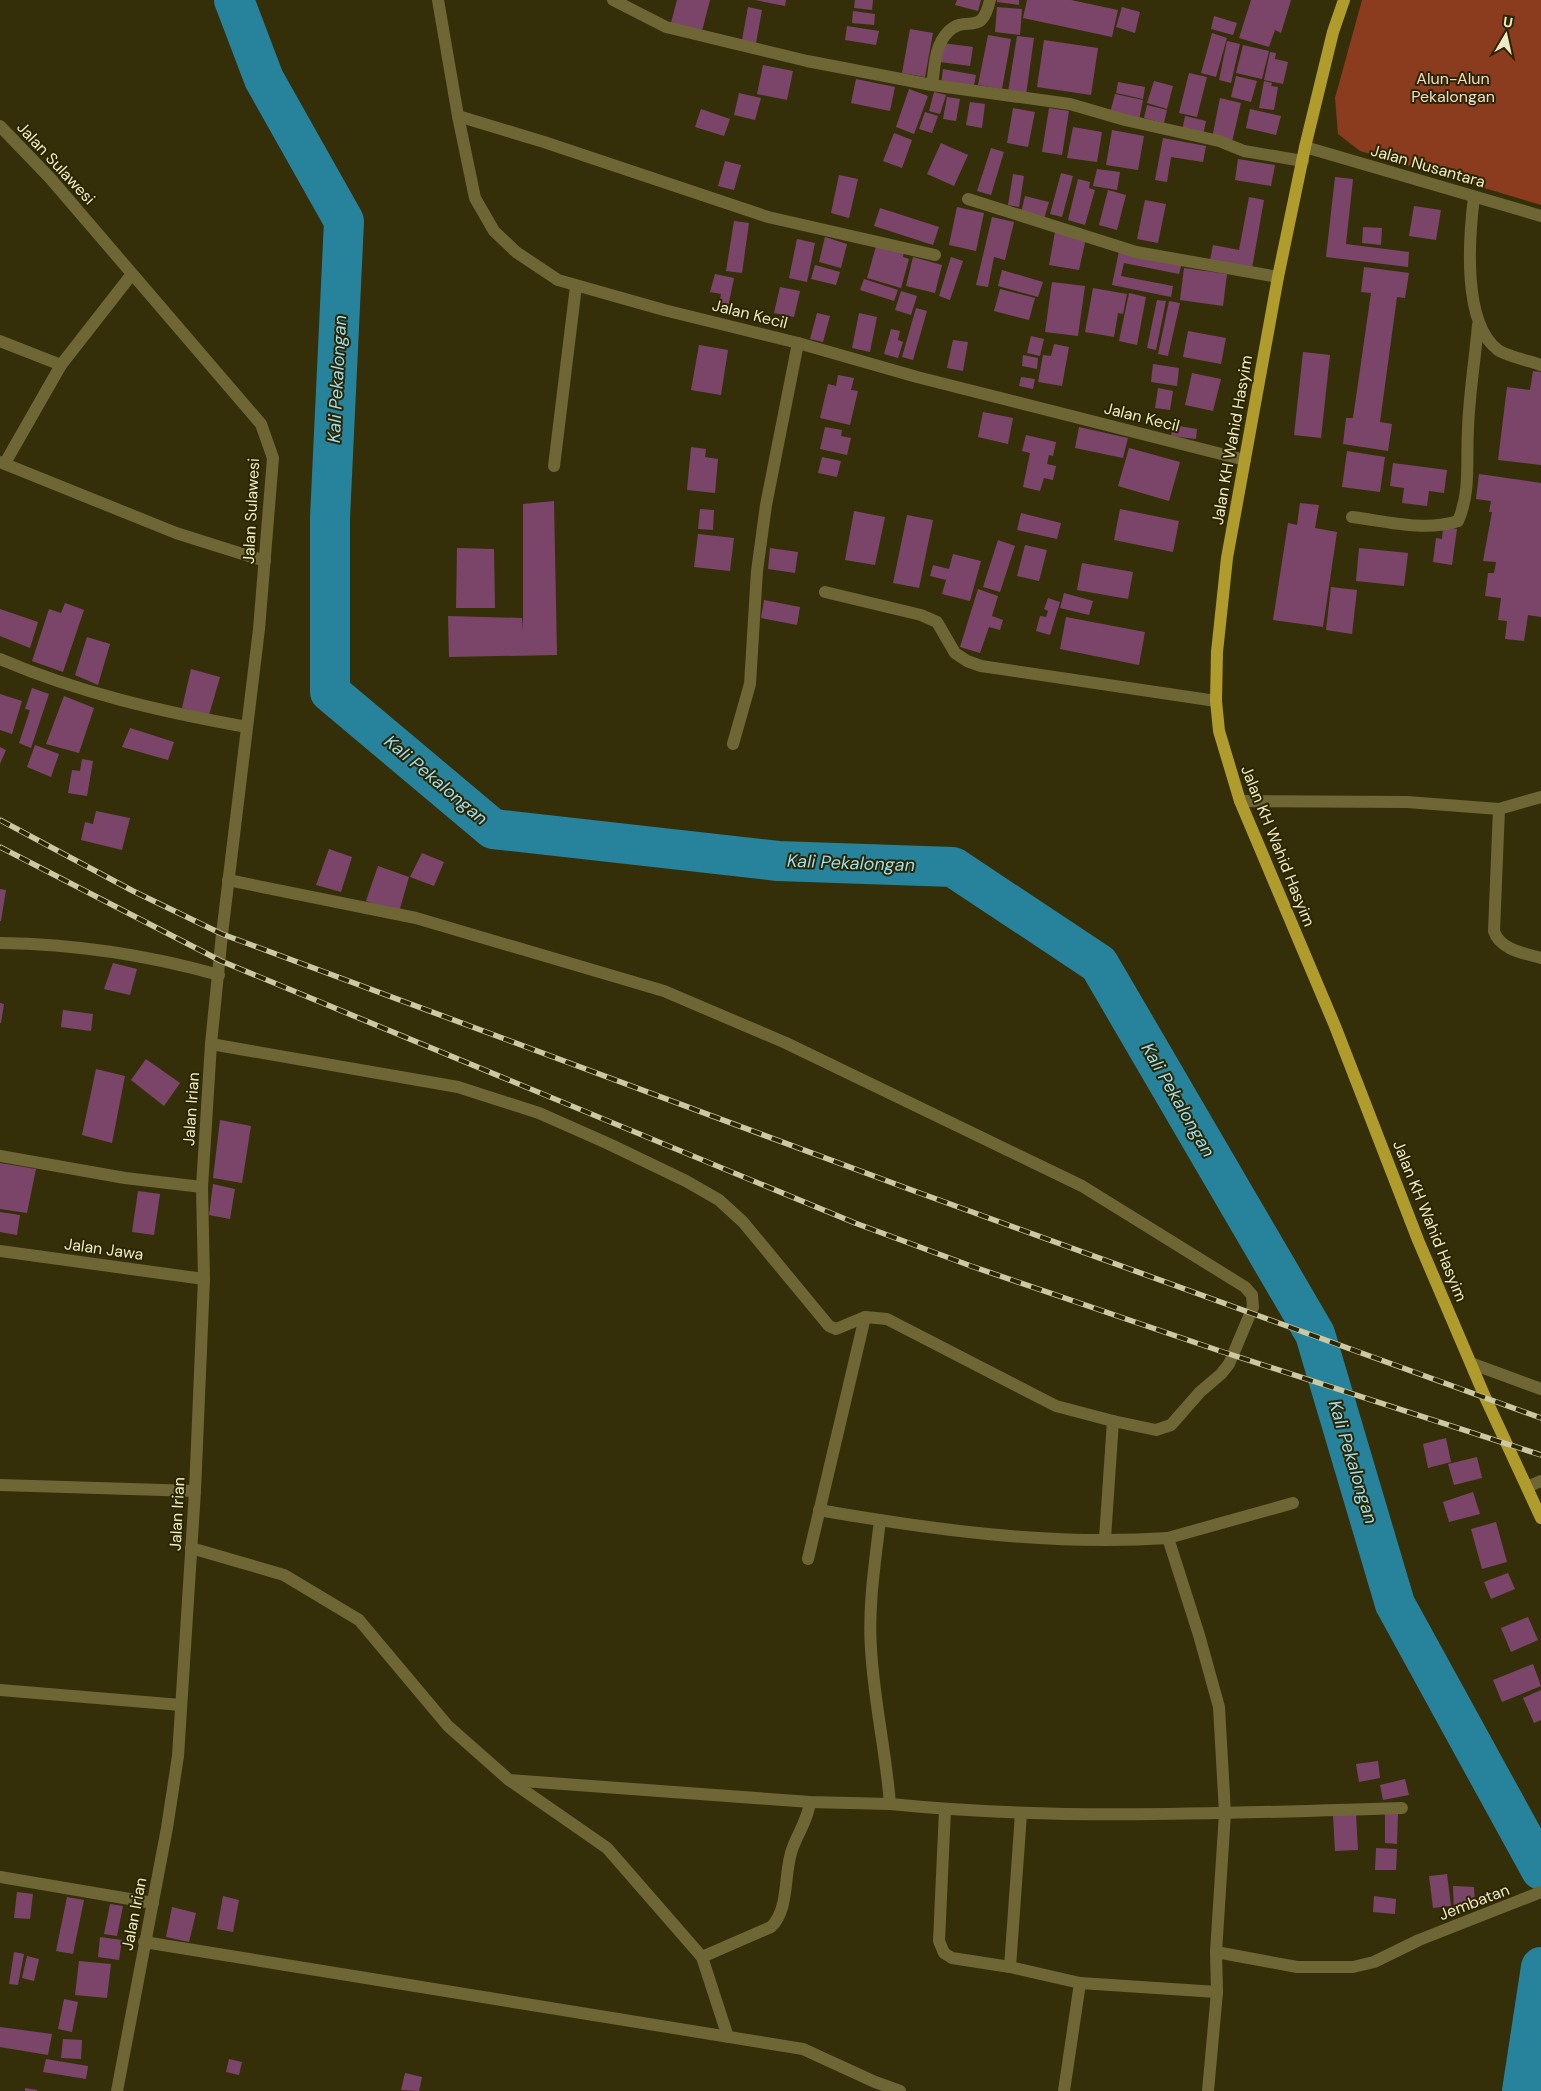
<svg xmlns="http://www.w3.org/2000/svg" width="1541" height="2091" font-family="'DM Sans',sans-serif">
  <style>
    .green { fill: #8b3b1e }
    .lines { fill: none; stroke-linecap: round; stroke-linejoin: round }
    .river { stroke: #27839b; stroke-width: 40 }
    .building { fill: #7b456a }
    .service { stroke: #6f6636; stroke-width: 12 }
    .minor { stroke: #6f6636; stroke-width: 12 }
    .primary { stroke: #af9c2c; stroke-width: 12 }
    .rail-casing { stroke: #cdc8a4; stroke-width: 5.5 }
    .rail { stroke: #2b2500; stroke-width: 4; stroke-dasharray: 11; stroke-linecap: butt }
    .labels { text-anchor: middle; dominant-baseline: central; stroke-width: 4; stroke-linejoin: round; paint-order: stroke }
    .park-label { font-size: 16px; fill: #f4d7cd; stroke: #2b2500 }
    .street-label { font-size: 16px; fill: #efeac7; stroke: #2b2500 }
    .water-label { font-size: 18px; font-style: italic; fill: #9bddf2; stroke: #2b2500 }
  </style>
  <rect width="100%" height="100%" fill="#352f09"/>
  <polygon class="green" points="1362,0 1541,0 1541,205 1360,151 1338,134 1335,98"/>
  <g class="lines">
    <g class="river">
      <polyline points="234,0 264,79 344,221 330,518 330,692 493,829 778,861 953,867 1099,964 1315,1334 1395,1604 1541,1870"/>
      <polyline points="1522,2091 1541,1967"/>
    </g>
  </g>
  <g class="building">
    <polygon points="677,0 710,0 702,31 671,23"/>
    <polygon points="755,0 786,0 785,6"/>
    <polygon points="855,0 873,0 872,10 854,8"/>
    <polygon points="957,0 981,0 978,11 955,5"/>
    <polygon points="997,0 1019,0 1019,5 997,2"/>
    <polygon points="1027,0 1071,0 1118,10 1112,37 1023,18"/>
    <polygon points="1251,0 1291,0 1281,33 1275,30 1269,47 1239,38"/>
    <polygon points="748,7 762,10 756,43 742,40"/>
    <polygon points="997,7 1022,9 1020,35 995,32"/>
    <polygon points="1122,7 1140,12 1135,33 1116,27"/>
    <polygon points="853,11 875,14 874,25 852,23"/>
    <polygon points="1214,16 1237,23 1233,35 1211,29"/>
    <polygon points="847,26 879,31 876,45 845,40"/>
    <polygon points="910,29 933,33 925,77 902,73"/>
    <polygon points="1212,33 1227,38 1216,77 1201,73"/>
    <polygon points="988,35 1011,39 1002,89 978,85"/>
    <polygon points="1017,36 1034,38 1026,95 1008,92"/>
    <polygon points="1044,40 1098,48 1091,95 1037,87"/>
    <polygon points="1227,41 1240,44 1231,83 1219,80"/>
    <polygon points="942,43 973,47 970,66 940,62"/>
    <polygon points="1243,45 1269,51 1262,79 1236,73"/>
    <polygon points="1270,52 1276,53 1275,59 1288,62 1283,84 1264,80"/>
    <polygon points="763,65 793,71 787,100 757,94"/>
    <polygon points="943,69 976,75 973,90 941,84"/>
    <polygon points="1189,73 1207,77 1197,117 1179,113"/>
    <polygon points="1236,76 1257,81 1251,102 1231,97"/>
    <polygon points="856,79 895,87 890,111 851,103"/>
    <polygon points="1154,81 1173,86 1167,109 1147,103"/>
    <polygon points="1264,81 1272,83 1271,86 1278,87 1274,110 1259,108"/>
    <polygon points="1118,82 1145,87 1143,99 1116,93"/>
    <polygon points="909,89 928,96 914,134 896,127"/>
    <polygon points="934,92 946,95 940,114 929,111"/>
    <polygon points="739,93 761,98 755,120 734,115"/>
    <polygon points="1115,94 1143,100 1139,120 1110,113"/>
    <polygon points="947,97 960,99 956,121 943,119"/>
    <polygon points="1220,98 1241,103 1232,142 1212,138"/>
    <polygon points="970,102 985,104 982,128 966,125"/>
    <polygon points="1147,105 1167,110 1164,123 1144,118"/>
    <polygon points="1013,108 1035,112 1028,147 1007,143"/>
    <polygon points="1049,108 1069,111 1062,155 1042,152"/>
    <polygon points="701,109 730,119 724,136 695,127"/>
    <polygon points="1250,109 1281,116 1276,135 1246,128"/>
    <polygon points="925,112 938,116 932,133 919,129"/>
    <polygon points="1185,116 1206,121 1203,135 1182,131"/>
    <polygon points="1073,127 1102,132 1097,162 1067,158"/>
    <polygon points="1112,130 1144,136 1138,170 1106,165"/>
    <polygon points="894,133 912,140 902,168 883,161"/>
    <polygon points="1163,138 1206,146 1203,162 1171,157 1167,182 1155,180"/>
    <polygon points="941,143 968,155 954,186 927,174"/>
    <polygon points="991,148 1004,152 991,195 977,191"/>
    <polygon points="1238,159 1275,165 1271,186 1235,180"/>
    <polygon points="725,161 741,165 734,190 718,186"/>
    <polygon points="1097,169 1120,172 1117,190 1093,186"/>
    <polygon points="1061,173 1073,176 1062,217 1050,214"/>
    <polygon points="1013,174 1024,176 1019,207 1008,205"/>
    <polygon points="839,175 858,179 849,218 831,213"/>
    <polygon points="1335,177 1353,179 1346,244 1409,252 1408,267 1326,257"/>
    <polygon points="1078,179 1090,182 1089,188 1095,190 1085,225 1068,220"/>
    <polygon points="1108,190 1126,195 1117,230 1099,225"/>
    <polygon points="1025,196 1049,202 1044,219 1021,213"/>
    <polygon points="1249,197 1264,200 1252,268 1210,260 1213,245 1239,250"/>
    <polygon points="1145,200 1166,204 1158,243 1137,239"/>
    <polygon points="1414,206 1441,210 1436,240 1409,236"/>
    <polygon points="957,207 984,213 976,251 949,245"/>
    <polygon points="880,208 939,227 933,245 874,226"/>
    <polygon points="992,217 1014,222 1005,260 994,257 988,287 976,285"/>
    <polygon points="734,221 749,223 742,273 726,271"/>
    <polygon points="1363,227 1382,228 1381,245 1362,243"/>
    <polygon points="1055,232 1086,238 1079,270 1049,265"/>
    <polygon points="825,237 847,244 841,268 819,262"/>
    <polygon points="797,239 815,243 807,282 789,278"/>
    <polygon points="877,243 904,250 903,257 909,259 901,288 867,278"/>
    <polygon points="1119,251 1182,263 1179,274 1124,263 1121,276 1173,286 1171,297 1112,285"/>
    <polygon points="913,257 942,265 935,293 906,286"/>
    <polygon points="951,257 963,261 950,300 939,296"/>
    <polygon points="815,265 840,272 836,285 811,279"/>
    <polygon points="1364,267 1409,273 1405,298 1397,297 1380,422 1392,424 1388,451 1343,444 1346,418 1353,418 1371,293 1361,292"/>
    <polygon points="1184,268 1227,274 1223,306 1180,300"/>
    <polygon points="1002,270 1043,282 1038,297 998,286"/>
    <polygon points="715,274 734,278 728,307 719,305 721,294 710,292"/>
    <polygon points="864,279 898,290 894,301 860,290"/>
    <polygon points="1052,282 1085,286 1078,336 1045,332"/>
    <polygon points="780,287 800,291 794,317 774,313"/>
    <polygon points="1093,288 1127,294 1123,314 1118,313 1114,337 1085,332"/>
    <polygon points="1000,289 1035,298 1029,320 994,311"/>
    <polygon points="901,291 917,296 911,315 895,310"/>
    <polygon points="1129,293 1146,297 1137,345 1119,341"/>
    <polygon points="1157,300 1166,301 1156,350 1147,348"/>
    <polygon points="1169,301 1180,303 1168,356 1158,354"/>
    <polygon points="916,308 927,311 913,360 902,357"/>
    <polygon points="817,313 830,316 823,342 810,339"/>
    <polygon points="859,313 877,317 870,352 852,348"/>
    <polygon points="891,329 900,331 898,340 903,342 898,358 884,354"/>
    <polygon points="1188,331 1226,338 1221,364 1183,357"/>
    <polygon points="1031,336 1044,339 1040,356 1027,353"/>
    <polygon points="953,340 968,342 963,371 947,368"/>
    <polygon points="1054,344 1069,347 1062,386 1038,382 1043,355 1051,356"/>
    <polygon points="699,345 728,350 721,395 691,390"/>
    <polygon points="1303,352 1330,355 1321,438 1294,435"/>
    <polygon points="1023,355 1038,358 1037,369 1022,366"/>
    <polygon points="1153,364 1179,368 1177,386 1151,382"/>
    <polygon points="1533,371 1541,372 1541,465 1498,460 1507,387 1530,390"/>
    <polygon points="1192,373 1221,379 1213,411 1185,405"/>
    <polygon points="838,375 854,378 851,390 858,391 850,425 820,418 828,384 836,386"/>
    <polygon points="1021,377 1035,379 1033,389 1019,386"/>
    <polygon points="1158,388 1173,391 1170,410 1155,408"/>
    <polygon points="983,412 1013,418 1008,444 978,437"/>
    <polygon points="1173,425 1197,429 1196,439 1171,436"/>
    <polygon points="825,427 842,430 841,436 851,438 847,455 820,449"/>
    <polygon points="1079,427 1128,438 1123,458 1075,448"/>
    <polygon points="1026,435 1056,442 1053,456 1049,455 1047,464 1056,466 1053,480 1044,478 1040,491 1023,487 1030,453 1022,451"/>
    <polygon points="691,447 706,449 705,457 718,459 715,493 687,490"/>
    <polygon points="1129,448 1180,462 1169,501 1118,486"/>
    <polygon points="1347,451 1385,457 1380,492 1342,487"/>
    <polygon points="822,457 841,461 837,477 818,473"/>
    <polygon points="1393,463 1447,470 1444,493 1429,491 1427,506 1402,503 1404,488 1390,486"/>
    <polygon points="1479,474 1541,483 1541,617 1528,615 1524,641 1505,639 1507,621 1498,620 1501,598 1485,596 1488,573 1494,573 1496,562 1483,561 1492,512 1489,512 1491,501 1476,499"/>
    <polygon points="554,501 557,655 449,657 448,616 522,618 523,631 523,504"/>
    <polygon points="1300,503 1319,505 1315,528 1337,532 1323,627 1273,620 1288,523 1297,525"/>
    <polygon points="700,509 714,510 713,530 698,529"/>
    <polygon points="1120,509 1179,521 1173,552 1114,540"/>
    <polygon points="854,511 885,517 875,565 845,560"/>
    <polygon points="1021,513 1061,523 1057,539 1017,530"/>
    <polygon points="907,515 933,520 919,588 893,583"/>
    <polygon points="1443,527 1457,529 1452,565 1433,562 1436,538 1442,539"/>
    <polygon points="698,534 734,538 730,571 694,567"/>
    <polygon points="998,540 1015,546 1000,592 983,587"/>
    <polygon points="1025,545 1047,550 1039,581 1017,576"/>
    <polygon points="457,548 494,549 495,608 456,608"/>
    <polygon points="770,548 798,552 795,573 768,569"/>
    <polygon points="1359,548 1408,553 1404,586 1356,581"/>
    <polygon points="953,554 981,561 970,601 942,594 946,580 930,576 933,565 949,569"/>
    <polygon points="1082,563 1133,572 1128,599 1077,590"/>
    <polygon points="1331,587 1357,590 1352,634 1326,630"/>
    <polygon points="978,589 998,596 992,616 1003,620 1000,630 989,627 980,653 960,647"/>
    <polygon points="1064,593 1093,601 1089,615 1060,608"/>
    <polygon points="1048,598 1060,602 1050,635 1036,631 1040,616 1046,617 1048,611 1044,609"/>
    <polygon points="764,600 800,607 797,625 761,618"/>
    <polygon points="65,603 84,610 63,672 32,661 49,609 61,613"/>
    <polygon points="0,609 38,622 30,648 0,636"/>
    <polygon points="1066,617 1145,632 1139,665 1060,649"/>
    <polygon points="87,637 110,644 98,685 75,675"/>
    <polygon points="191,669 220,677 209,715 182,708"/>
    <polygon points="32,688 49,694 31,748 19,743 30,710 25,709"/>
    <polygon points="0,694 22,701 12,734 0,730"/>
    <polygon points="64,696 94,708 79,753 46,744"/>
    <polygon points="130,728 174,742 168,760 122,747"/>
    <polygon points="35,745 59,754 51,777 27,767"/>
    <polygon points="0,747 6,750 0,764"/>
    <polygon points="82,759 93,761 87,796 68,793 72,770 80,771"/>
    <polygon points="96,811 130,818 122,850 81,840 85,822 93,824"/>
    <polygon points="329,849 352,857 341,892 316,885"/>
    <polygon points="422,853 444,862 434,886 410,877"/>
    <polygon points="378,866 409,877 399,912 366,901"/>
    <polygon points="0,889 6,890 1,921 0,921"/>
    <polygon points="113,963 137,969 130,995 104,989"/>
    <polygon points="0,1003 4,1004 1,1023 0,1023"/>
    <polygon points="63,1010 93,1014 91,1031 61,1027"/>
    <polygon points="146,1059 180,1083 164,1106 131,1080"/>
    <polygon points="96,1069 125,1076 112,1143 82,1135"/>
    <polygon points="220,1120 251,1126 242,1183 213,1178"/>
    <polygon points="0,1163 36,1169 27,1213 0,1209"/>
    <polygon points="213,1184 235,1189 230,1219 209,1215"/>
    <polygon points="138,1191 160,1194 154,1235 132,1232"/>
    <polygon points="0,1212 20,1215 17,1235 0,1232"/>
    <polygon points="1446,1438 1451,1462 1428,1468 1423,1444"/>
    <polygon points="1477,1457 1482,1478 1454,1485 1448,1464"/>
    <polygon points="1473,1492 1480,1514 1449,1522 1443,1502"/>
    <polygon points="1496,1522 1507,1562 1482,1569 1471,1529"/>
    <polygon points="1508,1573 1515,1589 1491,1599 1484,1582"/>
    <polygon points="1528,1617 1538,1640 1511,1652 1501,1628"/>
    <polygon points="1533,1664 1541,1686 1502,1702 1493,1680"/>
    <polygon points="1541,1690 1541,1720 1534,1723 1523,1698"/>
    <polygon points="1378,1761 1380,1778 1359,1782 1356,1764"/>
    <polygon points="1405,1779 1409,1795 1383,1800 1380,1785"/>
    <polygon points="1385,1813 1398,1813 1397,1844 1385,1843"/>
    <polygon points="1356,1814 1358,1850 1335,1851 1333,1815"/>
    <polygon points="1376,1848 1397,1849 1396,1870 1375,1870"/>
    <polygon points="1447,1874 1451,1906 1433,1908 1429,1876"/>
    <polygon points="1453,1886 1474,1887 1475,1905 1454,1913"/>
    <polygon points="17,1892 33,1894 30,1919 14,1918"/>
    <polygon points="223,1896 239,1900 233,1932 217,1929"/>
    <polygon points="1374,1896 1396,1899 1395,1914 1373,1912"/>
    <polygon points="67,1897 84,1900 73,1954 56,1951"/>
    <polygon points="110,1904 123,1906 117,1936 104,1934"/>
    <polygon points="172,1907 196,1913 189,1942 166,1937"/>
    <polygon points="100,1937 122,1940 119,1960 98,1957"/>
    <polygon points="14,1952 24,1954 18,1985 9,1984"/>
    <polygon points="27,1956 39,1959 34,1981 22,1978"/>
    <polygon points="79,1961 111,1964 107,1998 75,1995"/>
    <polygon points="64,1999 78,2002 72,2032 58,2029"/>
    <polygon points="0,2027 52,2034 48,2055 0,2047"/>
    <polygon points="63,2039 82,2040 81,2059 61,2058"/>
    <polygon points="46,2059 88,2066 86,2079 43,2072"/>
    <polygon points="229,2059 242,2062 239,2075 226,2072"/>
    <polygon points="405,2073 422,2077 419,2091 401,2090"/>
    <polygon points="25,2088 37,2090 37,2091 25,2091"/>
  </g>
  <g class="lines">
    <g class="service">
      <path d="M1474,197C1469,237 1462,323 1498,350C1506,356 1530,361 1541,365"/>
      <path d="M1352,517C1385,521 1425,532 1458,521C1471,492 1466,460 1468,429C1469,395 1475,360 1478,325"/>
      <polyline points="1499,809 1541,797"/>
      <polyline points="191,1548 284,1575 359,1620 448,1726 509,1780 810,1802 890,1804"/>
      <polyline points="509,1780 607,1848 702,1957 728,2037"/>
      <polyline points="144,1942 803,2049 875,2082 900,2091"/>
      <path d="M702,1957L771,1927C789,1910 784,1876 791,1853C796,1835 808,1821 810,1802"/>
    </g>
    <g class="minor">
      <polyline points="438,0 458,116 475,198 494,231 516,252 558,280 664,310 798,343 917,377 1245,460"/>
      <polyline points="613,0 666,27 807,61 932,85 1070,104 1125,120 1219,141 1244,151 1303,161"/>
      <path d="M932,85C935,67 934,46 948,32C967,13 981,39 990,0"/>
      <polyline points="458,116 544,142 768,217 935,255"/>
      <polyline points="0,126 50,178 261,424 273,458 259,629 222,934 211,1044 202,1187 204,1279 195,1491 178,1756 167,1828 117,2091"/>
      <polyline points="1305,147 1541,216"/>
      <polyline points="968,199 1136,252 1278,277"/>
      <polyline points="0,341 61,365"/>
      <polyline points="0,462 176,533 265,561"/>
      <polyline points="5,463 61,365 132,274"/>
      <polyline points="554,466 576,286"/>
      <polyline points="825,592 921,615 937,622 955,653 967,661 981,666 1216,701"/>
      <path d="M0,659C79,693 163,712 247,727"/>
      <polyline points="733,744 750,684 757,571 766,505 798,343"/>
      <path d="M1240,801L1407,802L1499,809L1494,931C1500,950 1524,953 1541,958"/>
      <path d="M0,943C73,944 148,955 219,975"/>
      <polyline points="211,1044 458,1087 539,1113 609,1144 686,1181 719,1200 743,1222 829,1326 836,1329 865,1317 887,1319 1056,1406 1113,1421 1156,1430 1171,1425 1200,1392 1221,1374 1229,1364 1253,1307 1252,1295 1245,1287 1082,1186 786,1043 664,991 416,918 228,880"/>
      <polyline points="0,1156 125,1178 202,1187"/>
      <polyline points="0,1251 204,1279"/>
      <polyline points="1473,1364 1541,1389"/>
      <polyline points="0,1485 195,1491"/>
      <polyline points="1527,1487 1541,1481"/>
      <path d="M819,1510C933,1530 1052,1546 1168,1538L1199,1635L1219,1707L1225,1813L1216,1952L1217,1992L1208,2091"/>
      <path d="M880,1520C875,1563 868,1606 871,1649C874,1702 886,1752 890,1804C1060,1821 1231,1813 1402,1808"/>
      <polyline points="1105,1538 1113,1421"/>
      <polyline points="1168,1538 1293,1503"/>
      <polyline points="808,1559 865,1317"/>
      <polyline points="0,1690 181,1705"/>
      <polyline points="945,1810 939,1941 944,1953 952,1958 1010,1967 1080,1983"/>
      <polyline points="0,1877 153,1903"/>
      <polyline points="1216,1952 1297,1967 1353,1967 1374,1962 1419,1940 1541,1892"/>
      <polyline points="1010,1967 1021,1814"/>
      <polyline points="1064,2091 1080,1983 1217,1992"/>
    </g>
    <polyline class="primary" points="1344,0 1333,32 1305,147 1278,277 1227,558 1217,652 1216,701 1219,731 1240,801 1335,1026 1418,1240 1485,1397 1541,1518"/>
    <defs>
      <g id="rail">
        <polyline points="0,820 133,891 222,934 917,1192 1541,1418"/>
        <polyline points="0,847 221,961 855,1223 971,1266 1220,1351 1541,1455"/>
      </g>
    </defs>
    <use href="#rail" class="rail-casing"/>
    <use href="#rail" class="rail"/>
  </g>
  <g class="labels">
    <g class="park-label">
      <text x="1453" y="78">Alun-Alun<tspan x="1453" dy="18">Pekalongan</tspan></text>
    </g>
    <g class="street-label">
      <text transform="translate(56 163) rotate(47)">Jalan Sulawesi</text>
      <text transform="translate(1428 166) rotate(16)">Jalan Nusantara</text>
      <text transform="translate(750 314) rotate(14)">Jalan Kecil</text>
      <text transform="translate(1142 417) rotate(14)">Jalan Kecil</text>
      <text transform="translate(1232 440) rotate(-80)">Jalan KH Wahid Hasyim</text>
      <text transform="translate(251 511) rotate(-87)">Jalan Sulawesi</text>
      <text transform="translate(1278 846) rotate(68)">Jalan KH Wahid Hasyim</text>
      <text transform="translate(191 1109) rotate(-86)">Jalan Irian</text>
      <text transform="translate(1430 1221) rotate(68)">Jalan KH Wahid Hasyim</text>
      <text transform="translate(104 1249) rotate(8)">Jalan Jawa</text>
      <text transform="translate(177 1514) rotate(-87)">Jalan Irian</text>
      <text transform="translate(1474 1902) rotate(-21)">Jembatan</text>
      <text transform="translate(134 1914) rotate(-79)">Jalan Irian</text>
    </g>
    <g class="water-label">
      <text transform="translate(337 379) rotate(-87)">Kali Pekalongan</text>
      <text transform="translate(436 780) rotate(40)">Kali Pekalongan</text>
      <text transform="translate(851 863) rotate(2)">Kali Pekalongan</text>
      <text transform="translate(1178 1100) rotate(60)">Kali Pekalongan</text>
      <text transform="translate(1353 1462) rotate(73)">Kali Pekalongan</text>
    </g>
  </g>
  <g transform="translate(1506 35) rotate(9)" stroke="#2b2500" stroke-width="4" paint-order="stroke">
  <path d="M0-4L9 19L0 12L-9 19Z" fill="#efeac7"/>
  <text y="-8" font-size="14" font-weight="bold" text-anchor="middle" fill="#efeac7">U</text>
  </g>
</svg>
